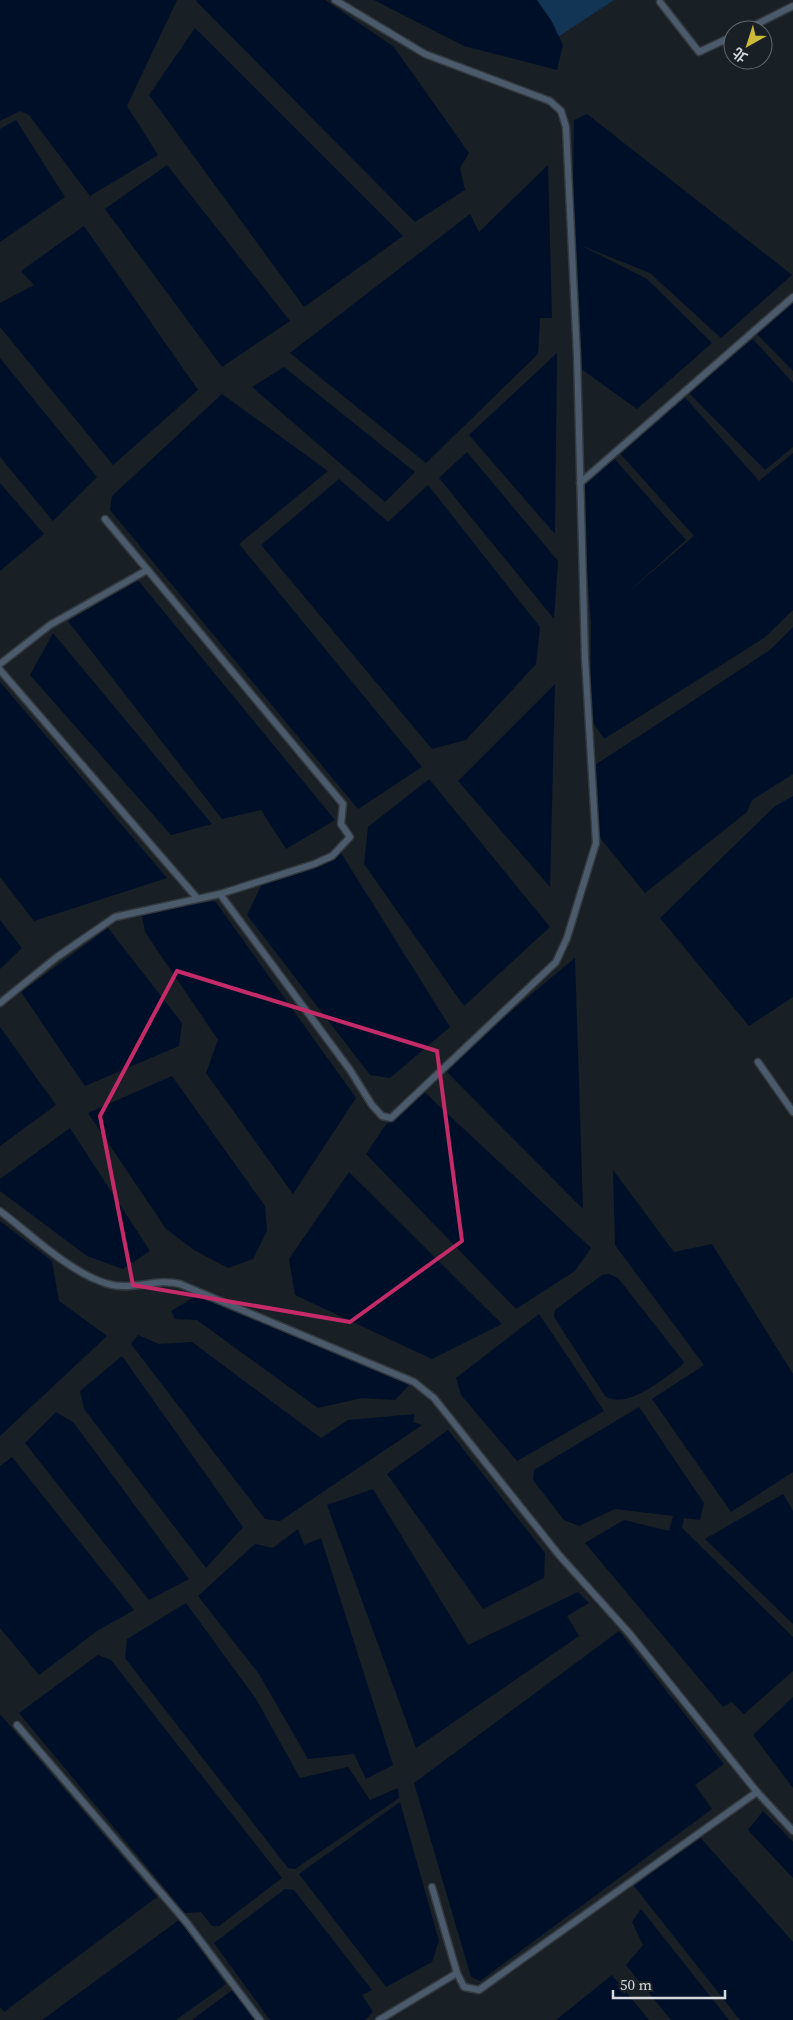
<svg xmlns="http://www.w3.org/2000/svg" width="793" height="2020" font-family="'Source Serif 4','Noto Sans TC',serif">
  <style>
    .green { fill: #123455 }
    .water { fill: #000f28 }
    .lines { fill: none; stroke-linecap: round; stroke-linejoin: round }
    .service-casing { stroke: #32393f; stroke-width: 9 }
    .service { stroke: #4c5b6c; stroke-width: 6 }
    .marked { fill: none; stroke: #c42b68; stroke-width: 4; stroke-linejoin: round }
  </style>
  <rect width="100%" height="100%" fill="#181f25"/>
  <polygon class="green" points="533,0 614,0 558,37"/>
  <g class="water">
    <polygon points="0,0 177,0 127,106 158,155 90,196 29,115 20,111 0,121"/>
    <polygon points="198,0 325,0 394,47 469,153 460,168 465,190 415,222 196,1"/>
    <polygon points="374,0 537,0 551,20 563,45 557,70 464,46"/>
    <polygon points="195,28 403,236 304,307 149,95"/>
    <polygon points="587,114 792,275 721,338 650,273 580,245 647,279 712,343 637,409 577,366 572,241 574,120"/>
    <polygon points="16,120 65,197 0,242 0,129"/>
    <polygon points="167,165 290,321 222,367 105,209"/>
    <polygon points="548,165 552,318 540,318 538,354 426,463 290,353 470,214 479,232"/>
    <polygon points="84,226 198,390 113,465 0,327 0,303 34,285 21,271"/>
    <polygon points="793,300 793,371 754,331"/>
    <polygon points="753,339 793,383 793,447 765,470 686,390"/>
    <polygon points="557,353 555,534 469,435"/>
    <polygon points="0,358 97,477 53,521 0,457"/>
    <polygon points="284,367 415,472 385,502 252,387"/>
    <polygon points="222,394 328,471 239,544 422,767 358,809 110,510 112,496"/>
    <polygon points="682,394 759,481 793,453 793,610 764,638 604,739 590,718 591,623 580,483 611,455 686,540 625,595 694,536 617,450"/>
    <polygon points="467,452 558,561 554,619 439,478"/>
    <polygon points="339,479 388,522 428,485 540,627 536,664 466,740 432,749 261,545"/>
    <polygon points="0,483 44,534 0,571"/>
    <polygon points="137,579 335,820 286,849 261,810 222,819 68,621"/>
    <polygon points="793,627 793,774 752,800 747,812 645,893 596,833 592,767 770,650"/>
    <polygon points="53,633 212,824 171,835 30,675"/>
    <polygon points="0,682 167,878 34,921 0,877"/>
    <polygon points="555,684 550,887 458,781"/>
    <polygon points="429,779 550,927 464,1006 364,864 368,827"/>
    <polygon points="793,796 793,997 749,1026 660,918 774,807"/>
    <polygon points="341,853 450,1027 390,1078 370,1075 247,915 264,880"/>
    <polygon points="215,901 356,1098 293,1194 206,1073 218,1040 145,932 141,911"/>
    <polygon points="0,920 22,948 0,969"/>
    <polygon points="108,928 182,1023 179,1046 85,1086 21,992"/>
    <polygon points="575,958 583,1209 443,1068"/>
    <polygon points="0,1027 56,1105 0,1146"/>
    <polygon points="172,1076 265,1206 267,1231 253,1259 228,1268 194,1250 166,1229 88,1113"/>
    <polygon points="420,1088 591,1248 575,1271 516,1309 366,1154 384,1127"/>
    <polygon points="70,1128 150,1251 123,1269 87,1256 0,1191 0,1179"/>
    <polygon points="613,1170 674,1252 712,1244 793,1374 793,1472 731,1512 652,1399 704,1365 615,1245"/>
    <polygon points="349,1172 502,1324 432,1359 295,1295 289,1259"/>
    <polygon points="0,1221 52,1261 59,1301 107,1336 0,1436"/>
    <path d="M609,1274L618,1278L684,1362L680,1367C661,1380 627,1410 605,1396L554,1317L555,1310L602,1275Z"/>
    <polygon points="198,1295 410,1384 395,1400 362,1398 318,1408 197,1320 175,1319 171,1311"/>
    <polygon points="539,1314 604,1411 517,1461 461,1395 456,1378"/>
    <polygon points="138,1335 159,1344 192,1342 321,1438 348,1420 415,1414 413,1422 422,1425 280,1521 265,1519 131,1344"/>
    <polygon points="122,1356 243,1527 206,1568 84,1409 80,1391"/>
    <polygon points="639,1407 704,1503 700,1520 684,1518 682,1528 793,1637 793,1671 744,1714 732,1702 723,1707 585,1543 624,1520 669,1531 673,1516 615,1509 579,1526 564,1520 533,1480 534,1470"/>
    <polygon points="56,1412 74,1423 189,1579 149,1600 25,1443"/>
    <polygon points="448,1430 545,1553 544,1578 483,1609 387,1474"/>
    <polygon points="12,1457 134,1610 97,1631 39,1675 0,1628 0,1466"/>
    <polygon points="373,1489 468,1645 578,1592 589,1603 567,1616 579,1636 416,1748 327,1505"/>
    <polygon points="783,1494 793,1511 793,1624 705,1539"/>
    <polygon points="298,1529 304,1545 321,1538 393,1765 366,1779 354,1754 308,1759 259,1674 198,1596 255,1544 273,1548"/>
    <polygon points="186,1603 256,1699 300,1778 348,1767 370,1800 398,1788 399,1798 295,1869 288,1868 125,1658 127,1639"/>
    <polygon points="619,1631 724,1764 695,1785 712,1809 480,1981 471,1977 414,1783"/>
    <polygon points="98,1655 111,1660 282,1878 219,1926 212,1926 201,1912 185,1913 19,1713"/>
    <polygon points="793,1697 793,1788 753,1735"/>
    <polygon points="0,1714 157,1897 4,2012 0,2007"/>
    <polygon points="400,1802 439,1941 432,1962 386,1987 299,1874"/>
    <polygon points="763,1811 793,1842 793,1878 748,1830"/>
    <polygon points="699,1836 793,1942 793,2020 740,2020 634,1886"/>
    <polygon points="285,1889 294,1890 372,1990 362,1995 373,2012 365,2020 270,2020 214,1943"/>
    <polygon points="641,1909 729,2020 671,2020 626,1965 643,1945 632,1922"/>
    <polygon points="179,1920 226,1984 176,2020 42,2020"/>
    <polygon points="612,1975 649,2020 556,2020"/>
    <polygon points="235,1988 257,2020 192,2020"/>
  </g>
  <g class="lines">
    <defs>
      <g id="service">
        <polyline points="660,2 699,52 733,36"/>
        <polyline points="745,30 793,6"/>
        <polyline points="580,483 793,297"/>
        <polyline points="0,664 50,625 147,570"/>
        <polyline points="0,670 197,898"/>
        <polyline points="220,894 350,1070 372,1105 382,1116 391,1118 556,962 567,938 596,843 585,658 577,356 566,127 561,111 550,101 425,54 335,0"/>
        <polyline points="0,1003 57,957 115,917 220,894 314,864 332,856 350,837 341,824 343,804 105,519"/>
        <polyline points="758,1062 793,1112"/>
        <path d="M0,1211C32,1235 73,1276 112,1285C135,1290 157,1278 180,1284L414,1382L434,1398L559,1555L629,1633L757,1792L793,1831"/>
        <polyline points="17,1725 187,1923 260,2020"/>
        <polyline points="432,1887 457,1973 464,1987 479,1990 757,1792"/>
        <polyline points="379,2020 457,1973"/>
      </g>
    </defs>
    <use href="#service" class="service-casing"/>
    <use href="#service" class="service"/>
  </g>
  <path class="marked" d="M177,971L437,1051L462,1241L350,1322L133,1285L100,1116Z"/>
  <g transform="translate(748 45) rotate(219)"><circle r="24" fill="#181f25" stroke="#64696f"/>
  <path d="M0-4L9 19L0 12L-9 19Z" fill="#cbb939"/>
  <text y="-8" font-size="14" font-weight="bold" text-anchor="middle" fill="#d5d9de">北</text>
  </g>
  <path d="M613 1990v8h112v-8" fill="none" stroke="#d5d9de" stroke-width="2.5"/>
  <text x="620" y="1990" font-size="15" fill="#d5d9de" stroke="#181f25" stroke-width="4" paint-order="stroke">50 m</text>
</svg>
